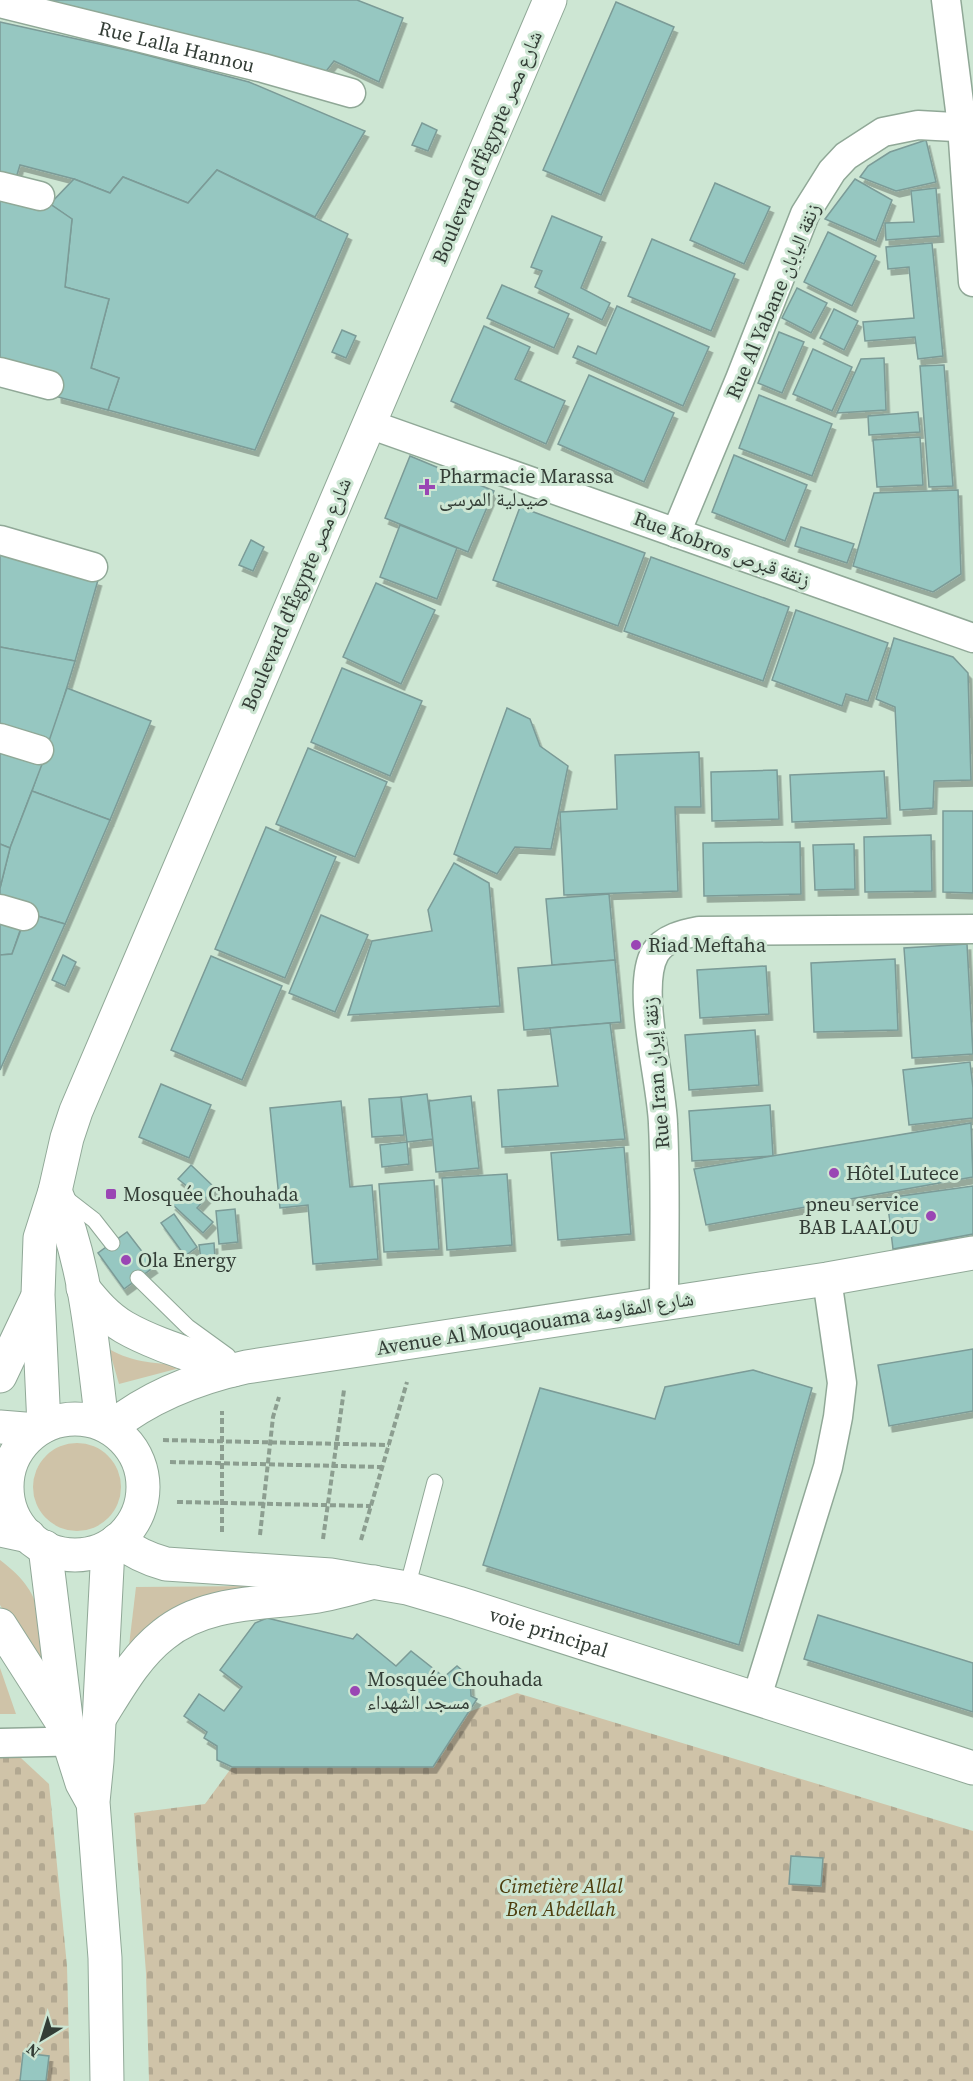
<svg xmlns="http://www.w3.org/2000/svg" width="973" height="2081" font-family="'Source Serif 4','Noto Naskh Arabic',serif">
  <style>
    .grass { fill: #cfc3a8 }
    .cemetery { fill: url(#cemetery-stones) }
    .building { fill: #96c7c1; stroke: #7b9b97; stroke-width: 1.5; filter: url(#shadow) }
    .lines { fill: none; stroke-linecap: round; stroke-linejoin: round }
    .lane-casing { stroke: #90a897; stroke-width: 17 }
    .street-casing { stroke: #90a897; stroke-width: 31 }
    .secondary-casing { stroke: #90a897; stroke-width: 35 }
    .primary-casing { stroke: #90a897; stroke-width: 35 }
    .path { stroke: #8c9e90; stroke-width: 4; stroke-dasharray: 6 3; stroke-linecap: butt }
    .lane { stroke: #fff; stroke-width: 15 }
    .street { stroke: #fff; stroke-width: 28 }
    .secondary { stroke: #fff; stroke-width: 33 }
    .primary { stroke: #fff; stroke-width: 33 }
    .poi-dot { fill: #9a46b4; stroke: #cde6d3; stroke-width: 2 }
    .labels { text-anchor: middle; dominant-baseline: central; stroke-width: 6; stroke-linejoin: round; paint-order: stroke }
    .street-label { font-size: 20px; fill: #333d36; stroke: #cde6d3 }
    .poi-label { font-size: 20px; fill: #333d36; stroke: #cde6d3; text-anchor: start }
    .park-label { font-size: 20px; font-style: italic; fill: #4d3d0e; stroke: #cde6d3 }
  </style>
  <defs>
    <pattern id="cemetery-stones" width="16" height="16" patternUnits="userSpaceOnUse" patternTransform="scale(1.5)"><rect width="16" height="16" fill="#cfc3a8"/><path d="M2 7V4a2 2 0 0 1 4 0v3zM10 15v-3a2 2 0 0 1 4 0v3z" fill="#b2a891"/></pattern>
    <filter id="shadow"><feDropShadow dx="3.5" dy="6" stdDeviation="0" flood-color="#0004"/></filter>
  </defs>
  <rect width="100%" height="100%" fill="#cde6d3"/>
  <g class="grass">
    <path d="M109,1349C137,1365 164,1364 195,1364L119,1384Z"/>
    <circle cx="77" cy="1487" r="44"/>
    <path d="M0,1560C46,1595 39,1617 43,1670L36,1664L0,1605Z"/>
    <polygon points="256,1586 128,1654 136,1587"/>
    <polygon points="0,1668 16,1714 0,1714"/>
  </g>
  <g class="cemetery">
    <polygon points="517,1693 973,1831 973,2081 149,2081 146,1973 134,1813 205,1804 232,1767 433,1767 469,1712"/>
    <polygon points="0,1758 21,1758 49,1784 67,1966 70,2081 0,2081"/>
  </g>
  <g class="building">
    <polygon points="21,0 357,0 403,18 379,82 334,61 324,74"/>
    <polygon points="616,2 674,27 601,195 543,170"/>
    <polygon points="0,22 131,51 249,82 365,131 315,217 217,170 188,203 123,177 110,193 74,179 20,165 16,178 0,172"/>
    <polygon points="422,123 437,130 428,151 412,145"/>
    <polygon points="926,140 936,182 896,191 860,177 868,166 890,152"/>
    <polygon points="217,170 348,234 255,450 108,410 119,378 91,368 109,299 65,287 72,219 50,204 74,179 110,193 123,177 188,203"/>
    <polygon points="855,179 892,200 876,241 825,219"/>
    <polygon points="715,183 770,207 744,264 690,240"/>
    <polygon points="936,188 940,236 886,240 885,223 914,222 911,191"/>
    <polygon points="0,194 50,204 72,219 65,287 109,299 91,368 119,378 108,410 58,397 57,380 0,365"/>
    <polygon points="552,216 602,237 581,288 610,303 602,320 535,287 542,271 531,267"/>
    <polygon points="828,232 876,256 852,306 804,282"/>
    <polygon points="652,239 735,274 711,331 628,296"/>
    <polygon points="932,243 943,356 918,359 915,337 865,341 863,322 914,318 909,267 888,269 886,247"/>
    <polygon points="502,285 569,314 554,348 487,318"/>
    <polygon points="797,288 827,303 811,333 782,318"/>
    <polygon points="617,306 709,347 683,406 573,357 578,346 596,354"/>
    <polygon points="834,309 858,321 844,350 820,338"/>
    <polygon points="484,326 530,347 515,379 565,401 546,444 451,401"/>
    <polygon points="342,330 356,336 346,358 332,352"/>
    <polygon points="779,332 804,342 782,393 758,383"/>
    <polygon points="813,349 852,367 832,411 793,394"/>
    <polygon points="884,358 886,410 837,413 861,359"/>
    <polygon points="944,365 953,486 929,487 920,366"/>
    <polygon points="589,375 674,413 644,482 558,444"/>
    <polygon points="759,395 832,424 812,476 739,448"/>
    <polygon points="918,412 920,432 869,435 868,416"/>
    <polygon points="920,437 923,485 877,487 873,440"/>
    <polygon points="734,455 807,485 785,541 712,512"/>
    <polygon points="410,456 494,491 468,552 385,518"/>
    <polygon points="958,490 961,574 933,592 853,566 874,493"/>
    <polygon points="520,507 645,553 618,626 493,580"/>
    <polygon points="400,525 457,548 437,599 380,577"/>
    <polygon points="801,527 854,544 847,563 795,546"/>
    <polygon points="251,540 264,547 253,571 239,565"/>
    <polygon points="0,554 98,580 75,661 0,647"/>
    <polygon points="651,557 789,607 763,681 624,631"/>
    <polygon points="376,583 435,610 401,684 343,657"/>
    <polygon points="796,610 888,643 868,701 846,694 842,706 772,680"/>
    <polygon points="894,638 953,657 968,673 971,780 934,781 933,808 900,810 895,707 876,699"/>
    <polygon points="0,647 75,661 50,742 0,727"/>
    <polygon points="342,668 422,701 390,776 311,742"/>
    <polygon points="67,688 151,721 110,820 32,791"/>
    <polygon points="507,708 530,719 540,746 568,766 551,849 515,847 497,874 454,854"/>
    <polygon points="0,746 44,759 10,848 0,844"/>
    <polygon points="308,748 387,782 355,857 276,824"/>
    <polygon points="699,752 701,807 675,807 678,891 564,895 560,812 617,809 615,755"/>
    <polygon points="777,770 779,819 712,821 711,772"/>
    <polygon points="884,771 887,818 792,822 790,775"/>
    <polygon points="32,791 110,820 65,924 0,905 0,888 10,848"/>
    <polygon points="943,811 973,811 973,893 943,892"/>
    <polygon points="266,827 336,857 285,978 215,949"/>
    <polygon points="931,835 932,891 865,892 864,837"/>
    <polygon points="800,842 801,894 704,896 703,843"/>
    <polygon points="0,844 10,848 0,888"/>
    <polygon points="854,844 855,889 815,890 813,845"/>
    <polygon points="454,863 489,883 500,1006 348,1015 372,941 432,931 428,910"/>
    <polygon points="609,894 615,960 552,965 546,899"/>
    <polygon points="0,912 24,919 12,954 0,955"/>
    <polygon points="27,913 65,924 0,1070 0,955 12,954"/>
    <polygon points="321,915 368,935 335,1012 289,993"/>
    <polygon points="967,944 973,1054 912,1058 904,948"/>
    <polygon points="63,955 76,962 65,986 52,980"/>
    <polygon points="211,956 282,986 242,1080 171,1050"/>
    <polygon points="895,959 898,1030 814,1032 811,963"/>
    <polygon points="615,960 621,1022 524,1030 518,968"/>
    <polygon points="766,966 769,1014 700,1018 697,970"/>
    <polygon points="610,1023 625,1139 502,1147 498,1090 558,1086 550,1028"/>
    <polygon points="755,1030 759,1085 689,1090 685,1035"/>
    <polygon points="970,1062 973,1088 973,1118 909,1125 903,1070"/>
    <polygon points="161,1084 211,1105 189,1158 139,1137"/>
    <polygon points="427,1094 433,1139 407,1142 401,1097"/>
    <polygon points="471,1096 479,1168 436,1172 429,1101"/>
    <polygon points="401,1097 404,1135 372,1137 369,1099"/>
    <polygon points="341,1101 350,1187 372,1185 378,1259 313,1264 308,1205 280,1208 270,1108"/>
    <polygon points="770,1105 773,1156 692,1161 689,1111"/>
    <polygon points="971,1123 973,1177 706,1225 694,1169"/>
    <polygon points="407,1142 409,1164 382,1167 380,1145"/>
    <polygon points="624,1147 631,1234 558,1240 551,1153"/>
    <polygon points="191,1165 215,1188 197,1208 213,1222 203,1233 172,1204 188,1187 178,1179"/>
    <polygon points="507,1174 512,1245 447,1250 442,1178"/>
    <polygon points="434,1180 439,1249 384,1252 379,1184"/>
    <polygon points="973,1186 973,1234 893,1249 887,1198"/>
    <polygon points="235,1209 238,1242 219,1244 216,1211"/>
    <polygon points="174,1214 197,1247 185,1256 161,1223"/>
    <polygon points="127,1232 154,1267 124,1289 98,1253"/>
    <polygon points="214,1243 215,1258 201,1259 199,1245"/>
    <polygon points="973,1349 973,1411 889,1426 878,1365"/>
    <polygon points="753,1370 812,1388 739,1645 483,1565 540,1388 655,1419 665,1387"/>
    <polygon points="818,1615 973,1663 973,1712 804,1659"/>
    <polygon points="267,1618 353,1639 357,1634 396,1666 411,1651 444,1677 457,1666 470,1677 471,1696 477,1699 433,1767 232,1767 217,1760 217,1746 204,1738 207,1732 184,1716 199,1694 224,1711 242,1687 220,1670 255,1623"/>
    <polygon points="791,1856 823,1858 821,1886 789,1884"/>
    <polygon points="23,2053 49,2056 46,2081 20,2081"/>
  </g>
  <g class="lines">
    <defs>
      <g id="lane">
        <polyline points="63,1196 94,1220 112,1243"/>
        <polyline points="138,1278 188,1327 228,1356"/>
        <polyline points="407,1588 435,1482"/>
      </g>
      <g id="street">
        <polyline points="946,0 962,126 973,282"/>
        <path id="s1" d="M0,3L263,68L351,93"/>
        <polyline points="0,186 40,196"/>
        <polyline points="0,372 49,385"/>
        <polyline points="369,424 973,638"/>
        <polyline points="676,533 740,379 805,214 832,171 846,156 883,132 918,125 973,128"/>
        <polyline points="0,540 93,567"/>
        <polyline points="0,738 39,750"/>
        <polyline points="0,909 24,916"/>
        <path d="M664,1303C664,1244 666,1184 663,1124C662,1082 635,988 655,953C664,938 684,934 699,931L973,929"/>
        <polyline points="756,1700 828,1467 838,1417 842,1383 827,1279"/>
        <polyline points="0,1743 92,1741"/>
      </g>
      <g id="secondary">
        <polyline points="0,1427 37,1430"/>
        <path d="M110,1428C150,1396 196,1378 246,1367L827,1279L973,1253"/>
        <polyline points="0,1530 29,1536"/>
        <path id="s2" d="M117,1540C133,1552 147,1559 166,1564L331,1575L407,1588L458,1603L973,1768"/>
      </g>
      <g id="primary">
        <path d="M55,1191C87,1264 92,1345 102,1423"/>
        <path d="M83,1288C95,1303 107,1317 124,1327C155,1345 199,1357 233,1370"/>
        <polyline points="0,1376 36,1300"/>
        <circle cx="75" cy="1487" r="68"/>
        <polyline points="44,1426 38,1295 40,1238 55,1191 67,1138 76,1111 550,0"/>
        <polyline points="45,1547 69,1742 82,1783 92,1801"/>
        <polyline points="0,1625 62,1722"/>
        <path d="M99,1719C118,1689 135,1657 163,1635C204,1601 261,1604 312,1597C333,1594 353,1588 374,1582"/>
        <polyline points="107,2081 105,1958 93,1802 97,1761 108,1548"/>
      </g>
    </defs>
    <use href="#lane" class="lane-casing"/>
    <use href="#street" class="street-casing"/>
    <use href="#secondary" class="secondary-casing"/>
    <use href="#primary" class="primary-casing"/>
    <g class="path">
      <polyline points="163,1440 389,1445"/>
      <polyline points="170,1462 382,1467"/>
      <polyline points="177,1502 371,1506"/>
      <polyline points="222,1532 222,1411"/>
      <polyline points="260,1535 273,1417 279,1397"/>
      <polyline points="323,1539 344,1390"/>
      <polyline points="361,1540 407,1382"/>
    </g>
    <use href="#lane" class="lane"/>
    <use href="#street" class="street"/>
    <use href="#secondary" class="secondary"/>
    <use href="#primary" class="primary"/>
  </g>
  <g class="poi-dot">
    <path d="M424 478h6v6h6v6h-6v6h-6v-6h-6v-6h6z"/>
    <circle cx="636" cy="945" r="6"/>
    <circle cx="834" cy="1173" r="6"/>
    <rect x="105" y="1188" width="12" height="12" rx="3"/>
    <circle cx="931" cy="1216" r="6"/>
    <circle cx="126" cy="1260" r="6"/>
    <circle cx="355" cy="1691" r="6"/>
  </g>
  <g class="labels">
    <g class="street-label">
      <text stroke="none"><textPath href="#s1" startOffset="182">Rue Lalla Hannou</textPath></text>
      <text transform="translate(487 147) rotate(-67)">Boulevard d'Égypte شارع مصر</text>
      <text transform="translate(773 301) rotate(-67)">Rue Al Yabane زنقة اليابان</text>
      <text transform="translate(722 549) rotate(20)">Rue Kobros زنقة قبرص</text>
      <text transform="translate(296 594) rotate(-67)">Boulevard d'Égypte شارع مصر</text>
      <text transform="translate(656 1073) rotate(-95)">Rue Iran زنقة إيران</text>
      <text transform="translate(535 1323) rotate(-9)">Avenue Al Mouqaouama شارع المقاومة</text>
      <text stroke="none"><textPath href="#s2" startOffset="446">voie principal</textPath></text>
    </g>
    <g class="poi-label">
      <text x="439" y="476">Pharmacie Marassa<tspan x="439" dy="23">صيدلية المرسى</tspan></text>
      <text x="648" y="945">Riad Meftaha</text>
      <text x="846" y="1173">Hôtel Lutece</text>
      <text x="123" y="1194">Mosquée Chouhada</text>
      <text x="919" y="1204" text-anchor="end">pneu service<tspan x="919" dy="23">BAB LAALOU</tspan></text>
      <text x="138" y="1260">Ola Energy</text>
      <text x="367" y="1679">Mosquée Chouhada<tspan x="367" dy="23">مسجد الشهداء</tspan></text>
    </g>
    <g class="park-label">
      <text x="561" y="1886">Cimetière Allal<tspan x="561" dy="23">Ben Abdellah</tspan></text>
    </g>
  </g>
  <g transform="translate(42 2039) rotate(218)" stroke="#cde6d3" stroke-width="4.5" paint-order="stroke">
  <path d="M0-4.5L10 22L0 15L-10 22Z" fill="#333d36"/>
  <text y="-9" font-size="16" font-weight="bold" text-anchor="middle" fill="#333d36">N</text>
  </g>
</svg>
